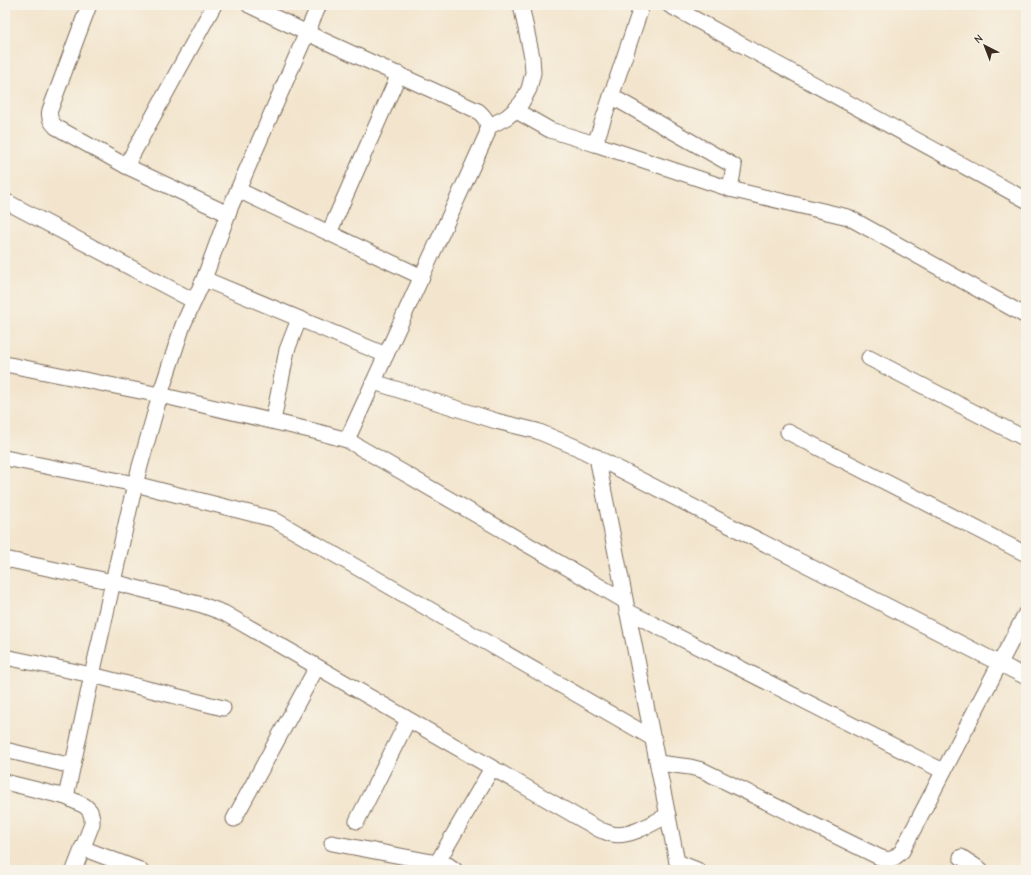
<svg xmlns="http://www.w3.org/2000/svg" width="1031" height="875" font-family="'Comic Neue',sans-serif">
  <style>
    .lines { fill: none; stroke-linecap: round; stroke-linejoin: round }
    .street-casing { stroke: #7b6b5b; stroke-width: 17 }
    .street { stroke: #fff; stroke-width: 15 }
  </style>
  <rect width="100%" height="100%" fill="#f7f3e8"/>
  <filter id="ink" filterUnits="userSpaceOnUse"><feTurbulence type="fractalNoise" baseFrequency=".025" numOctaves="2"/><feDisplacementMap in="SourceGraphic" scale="8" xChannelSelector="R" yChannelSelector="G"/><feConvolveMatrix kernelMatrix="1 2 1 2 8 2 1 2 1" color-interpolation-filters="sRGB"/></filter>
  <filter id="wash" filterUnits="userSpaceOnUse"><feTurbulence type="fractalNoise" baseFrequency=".012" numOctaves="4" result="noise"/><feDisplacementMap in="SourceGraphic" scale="16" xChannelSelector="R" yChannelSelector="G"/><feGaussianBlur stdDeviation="0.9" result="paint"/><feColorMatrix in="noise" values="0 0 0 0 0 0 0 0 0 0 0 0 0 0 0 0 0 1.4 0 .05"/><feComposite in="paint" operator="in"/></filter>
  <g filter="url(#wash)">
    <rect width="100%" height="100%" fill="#f3e5cd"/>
  </g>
  <g filter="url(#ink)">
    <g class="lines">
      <defs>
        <g id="street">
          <path d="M89,5L50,110C48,117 51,122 56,127L126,166L228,214"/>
          <path d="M249,5L307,33L478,111C486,118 489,123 487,134L347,440"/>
          <polyline points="642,5 595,144 730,189 848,217 1026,316"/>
          <polyline points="669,5 1026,200"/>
          <polyline points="611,96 734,166 730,189"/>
          <polyline points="515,110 550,130 595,144"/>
          <polyline points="488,127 507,117 515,110 522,102 529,89 533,73 532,57 521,5"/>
          <polyline points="126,166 214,5"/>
          <polyline points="238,190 422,277"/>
          <polyline points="5,201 194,301"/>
          <polyline points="329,233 399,74"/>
          <polyline points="204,279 386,355"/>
          <polyline points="869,358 1026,439"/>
          <polyline points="5,364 160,395 318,432 347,440 625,601"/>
          <polyline points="374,382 496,421 537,431 578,448 1026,677"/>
          <polyline points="273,421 287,350 299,319"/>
          <polyline points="788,432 1026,554"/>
          <path d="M597,457C623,592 651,727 677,862L678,870"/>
          <polyline points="5,458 135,484 273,519 654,739"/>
          <path d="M5,559L113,582L202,605L224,613L600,830C604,831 608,833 612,834C629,838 653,823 668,815"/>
          <polyline points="627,611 943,771"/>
          <polyline points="5,657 92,675 223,708"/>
          <polyline points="5,750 72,766"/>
          <path d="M658,763L690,767L702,770L879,857C891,861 893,860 902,851L1026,613"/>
          <polyline points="5,782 66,797 85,806 90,811 92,818 92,824 74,870"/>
          <polyline points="66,797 92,675 135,484 160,395 183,325 204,279 230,208 319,5"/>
          <polyline points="234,819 317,667"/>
          <polyline points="357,821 408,720"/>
          <polyline points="332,843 448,865 455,870"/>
          <polyline points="82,848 140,870"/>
          <polyline points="961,857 981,870"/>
          <polyline points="677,862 697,870"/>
          <polyline points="437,863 492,768"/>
        </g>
      </defs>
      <use href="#street" class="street-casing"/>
      <use href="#street" class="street"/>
    </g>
  </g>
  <rect width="1031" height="875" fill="none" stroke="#f7f3e8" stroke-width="20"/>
  <g transform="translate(985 46) rotate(318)" stroke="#f7f3e8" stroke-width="3" paint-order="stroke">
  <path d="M0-3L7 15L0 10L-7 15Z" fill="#3b2a1e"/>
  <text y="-6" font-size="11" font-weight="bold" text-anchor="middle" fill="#3b2a1e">N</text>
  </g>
</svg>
